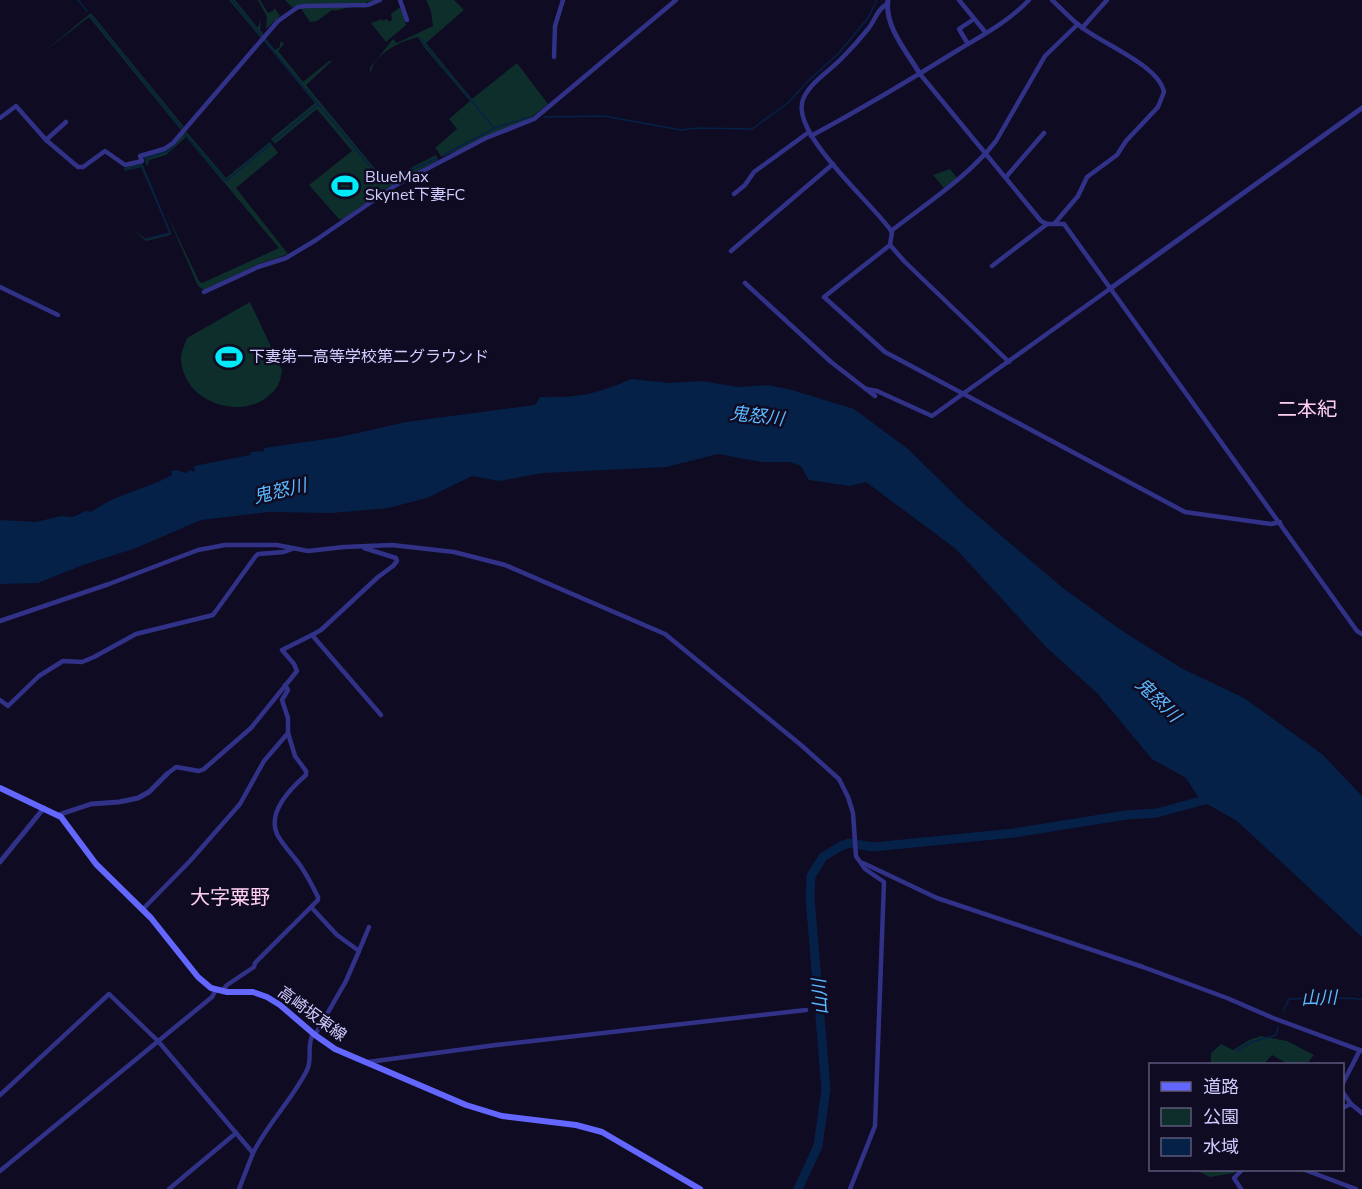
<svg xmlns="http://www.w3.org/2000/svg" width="1362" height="1189" font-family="'Nunito Sans','Noto Sans JP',sans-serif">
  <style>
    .green { fill: #0e2e2b }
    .water { fill: #062147 }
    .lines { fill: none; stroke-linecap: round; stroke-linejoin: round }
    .stream { stroke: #062147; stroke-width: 1.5 }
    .river { stroke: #062147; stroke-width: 9 }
    .minor { stroke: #313287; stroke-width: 4.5 }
    .tertiary { stroke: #313287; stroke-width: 5 }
    .secondary { stroke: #6467ff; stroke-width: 6 }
    .labels { text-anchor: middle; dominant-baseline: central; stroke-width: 5; stroke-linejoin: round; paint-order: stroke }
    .poi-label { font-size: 16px; fill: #d1cdff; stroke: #0e0b23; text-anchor: start }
    .street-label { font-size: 16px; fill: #d1cdff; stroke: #0e0b23 }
    .water-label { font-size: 18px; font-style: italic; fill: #5bbaff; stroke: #0e0b23 }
    .quarter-label { font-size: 20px; fill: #ffcff0; stroke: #0e0b23 }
  </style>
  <rect width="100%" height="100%" fill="#0e0b23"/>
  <g class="green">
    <polygon points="229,0 235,0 257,27 258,27 261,19 260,30 264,35 261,38"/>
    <polygon points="258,0 260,0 268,13 274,10 274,7 280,16 266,29 267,17"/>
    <path d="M285,0H378L366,2L365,8C362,8 359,6 355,6C347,6 339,12 332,10L317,21L310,22L300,7H292Z"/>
    <path d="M426,0H454L464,10L426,43L472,99L517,63L548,104L528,120L442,157L435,148L457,129L449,119L470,101L424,47L418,37C400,42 376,52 371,72L370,71V68L393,39L397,43L433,26L431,11Z"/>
    <polygon points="399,8 402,9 406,25 386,42 371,23 382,19 383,21 387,19 389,22 392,20 391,14"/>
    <polygon points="91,13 184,127 181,130 89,17 41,54"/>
    <polygon points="265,38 275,50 279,48 281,41 284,44 278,51 303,82 329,61 332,61 306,85 385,181 436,155 438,160 387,188 343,219 339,219 309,185 352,151 317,109 275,144 271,139 315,103 263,40"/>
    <polygon points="185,130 226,178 270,142 278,153 236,188 288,254 259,264 204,290 198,286 166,212 199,281 202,283 279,248 186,137 166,155 149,160 147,167 144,157 159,153"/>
    <polygon points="142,163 171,233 170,235 146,241 133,230 146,239 170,233 141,167 125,171 124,168"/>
    <polygon points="950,169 957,178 944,188 933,175"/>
    <path d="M250,302L282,370C281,375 280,383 277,387C249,426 180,404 181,356C182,350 185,344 187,338Z"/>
    <polygon points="1261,1036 1287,1041 1314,1055 1307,1064 1288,1064 1272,1055 1264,1064 1211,1064 1211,1053 1221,1044 1233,1050 1249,1040"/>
    <polygon points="1196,1170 1237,1170 1234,1173 1210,1177"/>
  </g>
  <path class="water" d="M631,379L670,383L702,381L738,387L768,385L792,390L854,409L908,449L965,505L1063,588L1121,630L1181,668L1244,698L1322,754L1362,796V937L1237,821L1200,800L1186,778L1152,759L1098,694L1046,647L956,549L866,482L850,486L809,480L801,466L790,462H761L718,454L666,467L543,473L499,481L472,476L427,498L388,508L332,513L268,512L201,520L136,548L83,565L38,583L0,584V520L36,522L61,516L73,517L86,511L91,512C115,494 145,490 172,475L171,471L177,470L186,473L190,470L194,472L195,470L194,466L250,455L251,452L264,451V448L340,437L406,422L535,405L540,397C578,398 597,394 631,379Z"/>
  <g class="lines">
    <g class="stream">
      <polyline points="78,0 87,11"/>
      <polyline points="232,0 262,36"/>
      <polyline points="91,16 182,128"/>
      <polyline points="264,40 317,103"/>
      <polyline points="421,40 494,128"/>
      <polyline points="544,117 604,116 681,130 699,128 752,129 788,103 808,81 838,54 868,18 877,0"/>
      <polyline points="184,133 226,181 271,144"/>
      <polyline points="274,141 318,104 384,183 437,158"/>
      <polyline points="443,155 495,128 529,117"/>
      <polyline points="148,163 146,158 168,151 177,142"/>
      <polyline points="142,165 170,233 146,239"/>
      <polyline points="125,170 141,165"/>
      <path d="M1283,1011L1289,999C1304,999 1352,996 1362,1000"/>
      <polyline points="1236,1051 1252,1042 1276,1035 1278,1027"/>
    </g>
    <polyline class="river" points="798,1189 818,1146 826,1089 810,898 811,876 823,857 839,847 849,843 873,847 1014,833 1126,815 1157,813 1212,798"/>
    <g class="minor">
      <polyline points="400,0 407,20"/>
      <polyline points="959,0 986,33"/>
      <path d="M1052,0C1063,10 1072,21 1084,29C1104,44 1159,66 1164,92L1158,107L1126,141L1117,155L1087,177L1078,196L1055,223"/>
      <path d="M887,4C877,9 875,21 868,29C860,39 852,48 843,57C831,70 812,81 804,97C786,131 874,204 892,232L890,245L824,297L885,352L1185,512L1271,524L1280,522"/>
      <polyline points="1082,28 1107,0"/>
      <polyline points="968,44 959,29 974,19"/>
      <polyline points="554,57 555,26 563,0"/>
      <polyline points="920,74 1041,221 1047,224 1064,224 1357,631 1362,634"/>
      <polyline points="0,118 16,106 46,140 78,167 83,167 105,151 125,165 142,161 140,156 164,149 173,143 278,21 298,7 305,6 368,5 380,0"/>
      <path d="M811,136C861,109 910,80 958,50C983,35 1009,21 1029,0"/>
      <polyline points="46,140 66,122"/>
      <polyline points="1006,177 1044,133"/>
      <polyline points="734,194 745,185 754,172 809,132"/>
      <path d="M891,231C927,203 968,177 996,141L1045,56L1078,24"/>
      <polyline points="890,245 904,261 1009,362"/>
      <polyline points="731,251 833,164"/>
      <polyline points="992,266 1047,224"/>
      <polyline points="745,283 831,362 875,396"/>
      <polyline points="0,287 58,315"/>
      <polyline points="204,292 258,267 286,258 316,240 396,185 486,138 534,119 676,0"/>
      <polyline points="866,389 877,391 932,416 1111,288"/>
      <polyline points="364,548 396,558 397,561 393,566 378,577 321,630 312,635 381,715"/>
      <polyline points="0,621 109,584 198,550 225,545 277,545 308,551 344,547 392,545 454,552 505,565 665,634 801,745 839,779 848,797 853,813 856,856 865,869 884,882 875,1126 850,1189"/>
      <polyline points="0,700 8,706 39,676 63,661 82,662 94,657 136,634 213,615 255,557 258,554 284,552 292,549"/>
      <polyline points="167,774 176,767 199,771 204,769 251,728 297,671 294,664 282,650 312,635"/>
      <polyline points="863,863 937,898 1143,967 1227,998 1273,1018 1362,1051"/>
      <polyline points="312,908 337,935 359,951 346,981 315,1035"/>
      <polyline points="143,909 190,861 240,804 264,761 288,733"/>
      <polyline points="359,951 369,927"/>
      <path d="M222,991L227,985L254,967L255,963L318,900V897C313,887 308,877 302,868C295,857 283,846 277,834C267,812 291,788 306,775V771L295,756L288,733V718L282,700L288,690L285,685"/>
      <polyline points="368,1062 496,1045 806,1010"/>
      <polyline points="1342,1085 1360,1050"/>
      <polyline points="1342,1091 1351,1104 1342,1108"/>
      <polyline points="0,1095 109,994 158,1041 253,1153 239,1189"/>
      <polyline points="1351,1104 1362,1113"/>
      <path d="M253,1153C268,1123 292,1100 307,1070C313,1058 306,1046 313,1034"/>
      <polyline points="1305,1170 1356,1189"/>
      <polyline points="0,1171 212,997 216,990"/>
      <polyline points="169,1189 236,1133"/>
      <polyline points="1241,1189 1234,1178 1242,1170"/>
    </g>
    <g class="tertiary">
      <path d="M888,0C884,26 907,52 920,74"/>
      <polyline points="1111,288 1362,108"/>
      <polyline points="58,815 91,804 119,802 138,798 149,792 167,774"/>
      <polyline points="0,862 44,808"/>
    </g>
    <polyline class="secondary" points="0,788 61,817 96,864 151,918 198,977 211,988 227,992 253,992 267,997 280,1005 315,1035 335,1049 466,1105 502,1116 576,1125 602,1132 700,1189"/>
  </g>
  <defs>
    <symbol id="stadium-bare" viewBox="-9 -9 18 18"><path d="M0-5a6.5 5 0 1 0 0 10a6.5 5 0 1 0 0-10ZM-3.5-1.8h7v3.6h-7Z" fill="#00eaf8" stroke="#0e0b23" stroke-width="2.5" paint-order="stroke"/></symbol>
  </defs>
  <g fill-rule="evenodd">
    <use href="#stadium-bare" x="326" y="167" width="38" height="38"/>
    <use href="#stadium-bare" x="210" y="338" width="38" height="38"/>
  </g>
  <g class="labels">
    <g class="poi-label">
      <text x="365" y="177">BlueMax<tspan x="365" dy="18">Skynet下妻FC</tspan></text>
      <text x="249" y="357">下妻第一高等学校第二グラウンド</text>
    </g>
    <g class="street-label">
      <text transform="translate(312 1014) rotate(36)">高崎坂東線</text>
    </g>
    <g class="water-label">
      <text transform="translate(757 416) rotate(7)">鬼怒川</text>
      <text transform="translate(280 491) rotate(-13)">鬼怒川</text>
      <text transform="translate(1158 700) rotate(44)">鬼怒川</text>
      <text transform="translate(820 997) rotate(-94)">山川</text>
      <text transform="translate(1319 998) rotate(-2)">山川</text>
    </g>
    <g class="quarter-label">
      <text x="1307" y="409">二本紀</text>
      <text x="230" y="897">大字粟野</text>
    </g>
  </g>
  <rect x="1149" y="1063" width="195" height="108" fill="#0e0b23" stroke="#5c597b" stroke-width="1.5"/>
  <rect x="1161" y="1082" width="30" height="9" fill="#6467ff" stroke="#5c597b" stroke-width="1.5"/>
  <text x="1203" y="1093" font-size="18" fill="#d1cdff">道路</text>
  <rect x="1161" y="1108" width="30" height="18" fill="#0e2e2b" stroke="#5c597b" stroke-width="1.5"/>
  <text x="1203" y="1123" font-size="18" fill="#d1cdff">公園</text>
  <rect x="1161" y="1138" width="30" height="18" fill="#062147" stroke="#5c597b" stroke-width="1.5"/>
  <text x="1203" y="1153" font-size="18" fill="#d1cdff">水域</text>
</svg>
